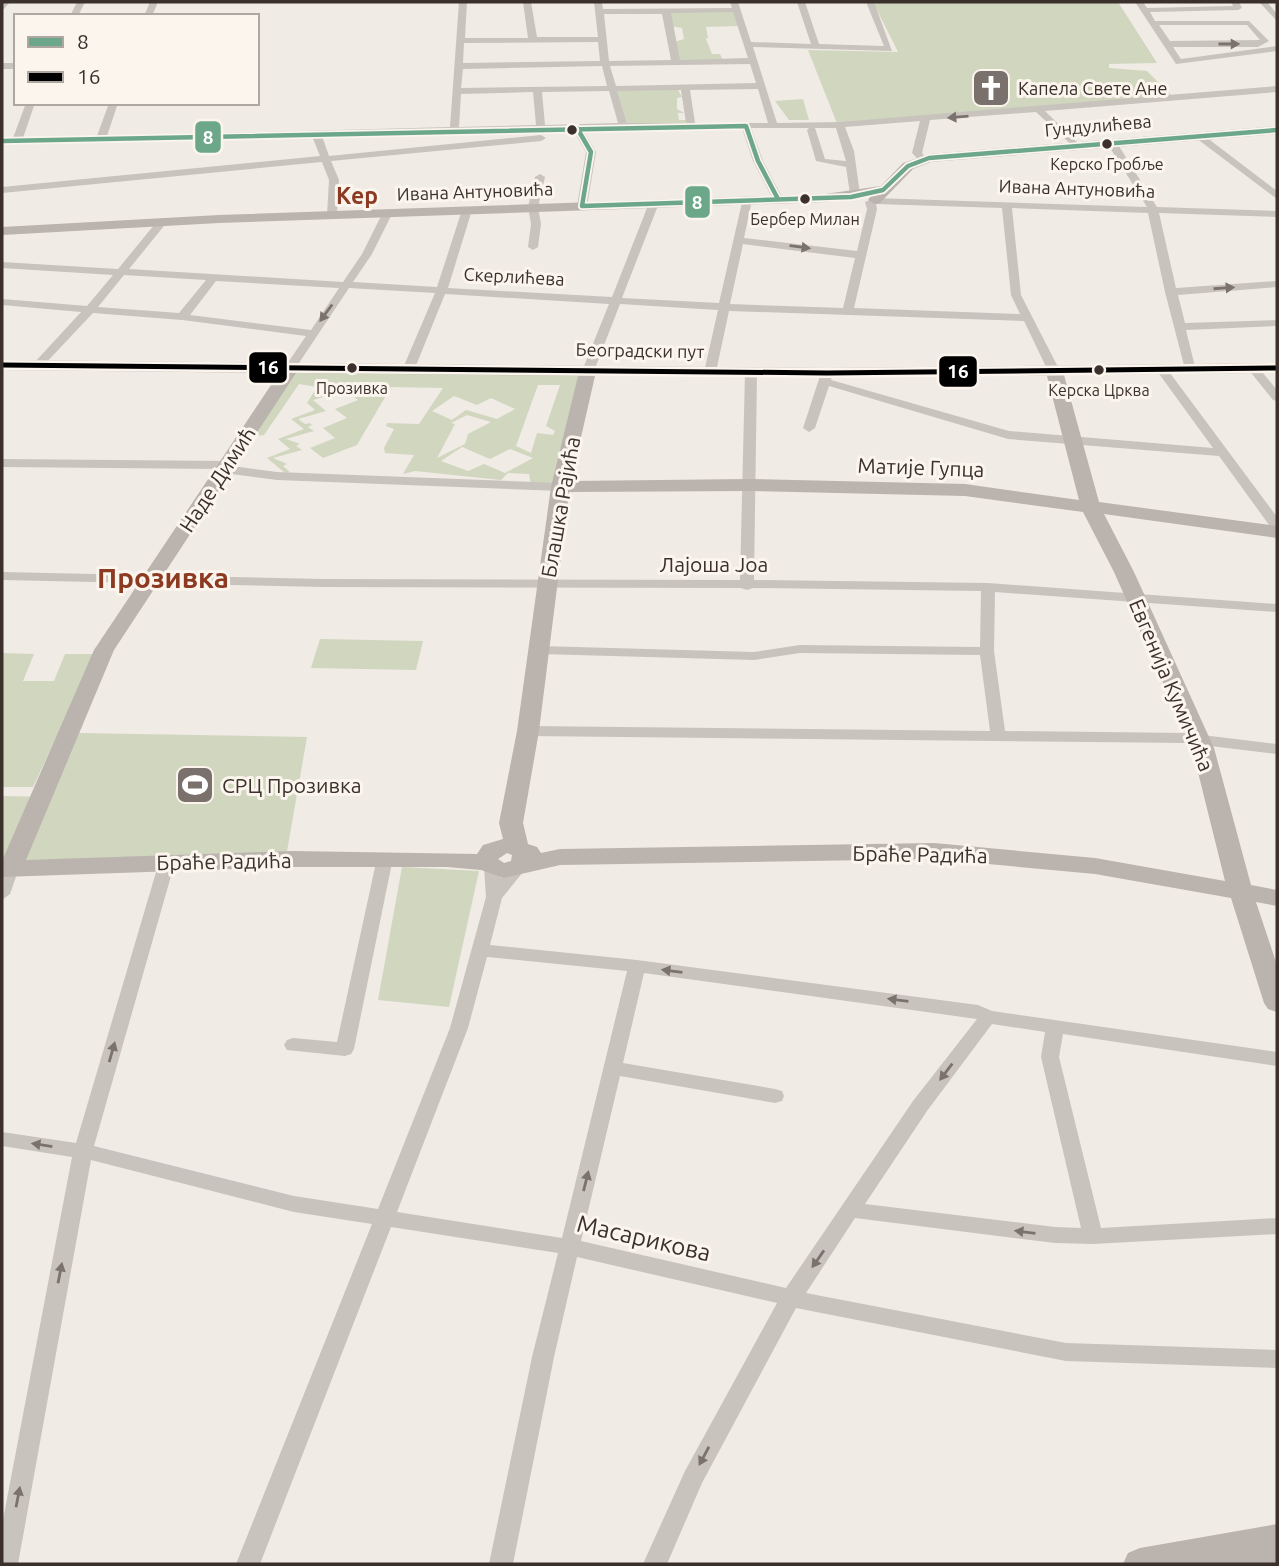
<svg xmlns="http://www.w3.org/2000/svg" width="1279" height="1566" font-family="Ubuntu,sans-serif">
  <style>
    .green { fill: #d1d6bf; fill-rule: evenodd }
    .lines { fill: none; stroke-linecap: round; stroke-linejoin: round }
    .street { fill: #c9c3be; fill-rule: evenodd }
    .secondary { fill: #bab3ae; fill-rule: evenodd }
    .bus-1-casing { stroke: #fbf5ee; stroke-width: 8 }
    .bus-2-casing { stroke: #fbf5ee; stroke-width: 10 }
    .bus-1 { stroke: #6ca78a; stroke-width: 4.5 }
    .bus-2 { stroke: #000; stroke-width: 5 }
    .oneway { fill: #7b726d }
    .bus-dot { fill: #3b302b; stroke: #fbf5ee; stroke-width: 2.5 }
    .labels { text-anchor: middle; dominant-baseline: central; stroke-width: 6; stroke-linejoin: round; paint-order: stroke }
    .far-bus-label { font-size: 16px; fill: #3b302b; stroke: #fbf5ee }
    .far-poi-label { font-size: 18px; fill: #3b302b; stroke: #fbf5ee; text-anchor: start }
    .far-street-label { font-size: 18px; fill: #3b302b; stroke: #fbf5ee }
    .street-label { font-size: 21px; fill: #3b302b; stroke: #fbf5ee }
    .poi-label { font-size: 21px; fill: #3b302b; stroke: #fbf5ee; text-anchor: start }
    .far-district-label { font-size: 23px; font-weight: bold; fill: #8c3b22; stroke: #fbf5ee }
    .near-street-label { font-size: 24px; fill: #3b302b; stroke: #fbf5ee }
    .district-label { font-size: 28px; font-weight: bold; fill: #8c3b22; stroke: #fbf5ee }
    .line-badge { stroke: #fbf5ee; stroke-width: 2.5 }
    .badge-label { font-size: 19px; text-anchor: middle; font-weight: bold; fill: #fff }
  </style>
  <rect width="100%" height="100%" fill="#f0ebe5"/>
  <g class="green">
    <polygon points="873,2 1118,2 1157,63 1109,64 1109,68 1147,71 1173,97 838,126 808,50 898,52"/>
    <polygon points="734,10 739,26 706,27 708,38 706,39 712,54 720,54 723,61 678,62 674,42 684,39 682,28 671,26 668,11"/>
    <polygon points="619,89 681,89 678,90 682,97 677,98 677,109 684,113 678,113 679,120 686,120 687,125 627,123 619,98 614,92"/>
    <polygon points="803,99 809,120 789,120 775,101"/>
    <path d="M291,367L588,371L560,487L531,485L529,474L508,473L501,480L415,471L403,474L414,455L385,453L384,448L394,429L386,426L387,423L419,424L443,388L391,387L357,445L323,458L310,448L335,438L323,428L347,418L335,409L358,400L346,390L313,400L326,411L298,419L305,424L310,423L312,425L308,427L314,431L286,439L300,444L296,446L302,450L273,458L287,464L283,466L290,472L285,473L267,458L290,449L278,439L304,429L291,419L315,410L307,403L317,387L299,384L264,435L245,437ZM538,385H560L546,426L555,431L553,435L537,433L531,453L516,446ZM454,396L477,405L491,398L515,409L497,419L466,410L452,420L432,411ZM467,415L491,422L468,434L465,444L437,458L455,424L451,423ZM462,447L490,459L510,449L533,458L505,473L484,464L468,471L441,461Z"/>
    <polygon points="320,639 423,641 416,670 311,668"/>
    <polygon points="2,653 34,654 23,681 54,681 65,654 95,654 33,787 2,787"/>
    <polygon points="79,733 307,737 286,857 2,861 2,796 51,797"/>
    <polygon points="402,867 479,871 449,1007 378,1000"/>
  </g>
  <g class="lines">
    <g class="street">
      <polygon points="2,2 10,2 2,11"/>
      <polygon points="77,2 85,2 78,16 70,16"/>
      <polygon points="150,2 158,2 152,16 144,16"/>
      <path d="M459,2H467L465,38H528L523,2H531L537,37H598L594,2H602L603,9L732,8L730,2H738L751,42L811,44L797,2H805L819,44L884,46L866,2H874L892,51L753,47L777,123L840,122L1277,86V92L1045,111L1079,144L1081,146L1076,149L1036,112L930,120L922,153L927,160L922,163L912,153L920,121L845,127L854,151L860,194L855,197L850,194L846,167L816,161L807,130L809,128H751L763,161L783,199L778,202L773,199L753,161L742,128L583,130L596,152L587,206L582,209L577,206L586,152L573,130L322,136L329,156L541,135L546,138L541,141L331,161L339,180L337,215L332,218L327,215L329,180L322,162L2,193V187L320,156L312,136L2,144V138H13L26,103H35L23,138L97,136L109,103H118L107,136L450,127ZM733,12L748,58L680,60L671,13ZM604,14H662L671,60L609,61ZM598,42L600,61L463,63L464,43ZM750,64L756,83L616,86L610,66ZM602,66L607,86L461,88L463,69ZM758,89L768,123H695L690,90ZM681,90L686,123H627L617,91ZM609,91L618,123L545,125L542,92ZM533,92L536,125L459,127L461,94ZM815,128H836L846,161L825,159Z"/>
      <path d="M1135,2H1143L1147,8L1233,6L1231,2H1239L1242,8L1238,10L1150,12L1155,21H1249L1269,41L1258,47H1173L1181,59L1277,46V51L1176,64ZM1159,25H1247L1260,40L1170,41Z"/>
      <polygon points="1259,2 1267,2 1277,14 1277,21"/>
      <rect x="2" y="63" width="14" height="6"/>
      <polygon points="1196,134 1202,134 1277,191 1277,199 1196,138"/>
      <path d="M1112,140L1117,143L1157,207L1277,211V217L1159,213L1176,288L1277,281V287L1178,295L1185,323L1277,320V326L1186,330L1196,371L1194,373H1186L1165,292L1148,213L1012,208L1021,295L1060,371L1058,373H1050L1048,371L1024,321L729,311L716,372L710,376L704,372L718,310L620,304L594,371L588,375L582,371L609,304L445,294L415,368L409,371L403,368L435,293L349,288L295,369H287L285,367L306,336L182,320L93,313L42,367H34V363L81,312L2,305V299L87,306L113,275L2,268V262L118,269L159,219L163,218L168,221L129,269L343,282L362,254L382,214L387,211L392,214L372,254L353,282L437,287L462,210L467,207L472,210L448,288L612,297L649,203L654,200L659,203L622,298L719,303L743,198L752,200L744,238L857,251L867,209L865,202L875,198L1147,207L1107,143ZM876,204L1002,208L1011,295L1020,314L854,308L877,209ZM743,244L855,258L843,308L730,304ZM124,275L206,280L179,313L98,307ZM216,281L339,288L311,330L190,315Z"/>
      <polygon points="540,174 545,177 538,207 541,224 538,247 533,250 528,247 531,224 528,207 535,177"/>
      <polygon points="1254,365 1258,367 1277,390 1277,401 1273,400 1248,369"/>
      <polygon points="1163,367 1167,369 1277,517 1277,530 1272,529 1219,456 1008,439 829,386 815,428 809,432 803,428 821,373 827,369 833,373 831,380 1009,431 1213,448 1157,371"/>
      <polygon points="751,368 757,372 754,580 988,583 1277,604 1277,612 995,592 994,651 1005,731 1186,733 1277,744 1277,754 1186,743 528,736 520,731 528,726 990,731 980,655 800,653 754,660 540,654 533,650 540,646 754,652 800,645 980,647 981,591 753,588 747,590 741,588 324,587 2,580 2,572 324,579 740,580 745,372"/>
      <polygon points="2,459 227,461 231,462 232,466 277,472 560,483 566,487 560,491 277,480 224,473 218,469 2,467"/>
      <polygon points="385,853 393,858 354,1049 351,1054 345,1056 287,1050 284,1045 287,1040 293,1038 337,1042 377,858"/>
      <path d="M167,857L175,862L94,1146L294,1196L378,1209L450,1028L486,897L484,867L486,863H498L501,878L514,862L520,861L528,866L502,898L490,945L637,960L978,1005L992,1011L1277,1052V1066L1063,1034L1059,1057L1101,1228L1277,1218V1234L1093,1244L1055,1243L855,1218L806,1293L1066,1343L1277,1350V1368L1066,1361L796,1308L702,1483L667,1564H643L685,1471L777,1303L577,1257L554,1357L513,1564H489L532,1357L558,1253L391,1227L260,1564H236L372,1224L294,1212L91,1160L18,1564H2V1525L72,1157L2,1146V1132L76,1143L159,862ZM487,957L627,971L562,1238L397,1212L468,1028ZM644,973L977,1019L913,1101L786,1288L581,1241L620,1076L775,1103L782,1101L784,1096L782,1091L775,1089L623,1063ZM992,1024L1045,1032L1041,1057L1081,1228L1055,1227L865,1204L927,1111Z"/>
      <polygon points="11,863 19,868 10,894 2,900 2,871 5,864"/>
    </g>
    <g class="secondary">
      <polygon points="1277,126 1277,134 931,162 913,169 880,203 875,204 868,200 871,196 825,202 219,223 2,235 2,227 219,215 825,194 881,186 903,163 929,154"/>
      <path d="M2,360L827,368L1277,363V373L1064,375L1099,502L1277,526V538L1104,514L1134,572L1214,748L1251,885L1277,890V906L1256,902L1277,965V1012L1268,1009L1264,1003L1231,898L1095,874L934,859L560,865L504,878L481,870L447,867H293L2,877V861L94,650L279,373L2,370ZM296,373L578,376L551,487L517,731L499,823L503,839L483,845L477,854L293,851L26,860L114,650ZM595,376H1047L1079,500L965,484L749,479L571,481ZM749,491L965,496L1083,512L1114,572L1192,748L1225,881L1095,858L934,843L560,849L541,853L537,847L528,844L523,823L539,731L569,492ZM507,853L512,855L511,861L504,863L498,859Z"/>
      <polygon points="1277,1524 1277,1564 1123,1564 1128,1553 1140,1548"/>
    </g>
    <defs>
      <g id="bus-1">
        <polyline points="577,128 591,152 582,206 851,197 883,190 908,166 929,158 1277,130"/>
        <polyline points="2,141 746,126 758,161 778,199"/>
      </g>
      <polyline id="bus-2" points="2,365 827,373 1277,368"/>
    </defs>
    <use href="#bus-1" class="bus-1-casing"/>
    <use href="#bus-2" class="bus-2-casing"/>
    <use href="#bus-1" class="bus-1"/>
    <use href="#bus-2" class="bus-2"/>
  </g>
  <defs><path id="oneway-solid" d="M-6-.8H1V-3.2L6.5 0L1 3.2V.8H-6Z" transform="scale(1.75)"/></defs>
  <g class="oneway">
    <use href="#oneway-solid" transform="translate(1229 44)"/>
    <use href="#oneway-solid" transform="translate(958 117) rotate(175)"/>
    <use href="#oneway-solid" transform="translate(800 247) rotate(7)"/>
    <use href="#oneway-solid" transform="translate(1224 288) rotate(-4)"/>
    <use href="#oneway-solid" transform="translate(326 313) rotate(126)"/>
    <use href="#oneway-solid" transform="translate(672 971) rotate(-173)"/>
    <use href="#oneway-solid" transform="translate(898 1000) rotate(-173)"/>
    <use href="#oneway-solid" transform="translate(112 1052) rotate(-74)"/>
    <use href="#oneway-solid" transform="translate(946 1072) rotate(127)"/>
    <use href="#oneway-solid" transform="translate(42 1145) rotate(-171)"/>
    <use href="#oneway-solid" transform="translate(586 1181) rotate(-76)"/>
    <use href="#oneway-solid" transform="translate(1025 1232) rotate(-173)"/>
    <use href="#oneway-solid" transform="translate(818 1259) rotate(125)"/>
    <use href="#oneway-solid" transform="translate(60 1273) rotate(-79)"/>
    <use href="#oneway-solid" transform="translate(704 1456) rotate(118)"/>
    <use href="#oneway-solid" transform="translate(18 1497) rotate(-79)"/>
  </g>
  <defs>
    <symbol id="church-square" viewBox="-11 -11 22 22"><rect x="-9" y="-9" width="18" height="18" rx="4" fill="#7a716c" stroke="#fbf5ee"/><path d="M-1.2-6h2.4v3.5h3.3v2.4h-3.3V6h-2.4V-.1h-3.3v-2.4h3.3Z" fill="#fff"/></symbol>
    <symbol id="stadium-square" viewBox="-11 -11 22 22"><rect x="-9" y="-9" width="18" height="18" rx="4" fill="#7a716c" stroke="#fbf5ee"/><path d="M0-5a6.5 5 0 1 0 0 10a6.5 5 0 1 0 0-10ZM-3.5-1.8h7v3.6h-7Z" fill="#fff"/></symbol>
  </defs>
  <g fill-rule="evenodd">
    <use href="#church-square" x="969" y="66" width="44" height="44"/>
    <use href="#stadium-square" x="173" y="763" width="44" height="44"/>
  </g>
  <g class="bus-dot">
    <circle cx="572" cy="130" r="6"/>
    <circle cx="1107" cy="144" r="6"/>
    <circle cx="805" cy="199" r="6"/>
    <circle cx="352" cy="368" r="6"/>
    <circle cx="1099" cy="370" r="6"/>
  </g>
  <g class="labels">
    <g class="far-bus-label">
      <text x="1107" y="164">Керско Гробље</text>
      <text x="805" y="219">Бербер Милан</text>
      <text x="352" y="388">Прозивка</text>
      <text x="1099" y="390">Керска Црква</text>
    </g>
    <g class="far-poi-label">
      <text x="1018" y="88">Капела Свете Ане</text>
    </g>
    <g class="far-street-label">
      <text transform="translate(1098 125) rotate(-5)">Гундулићева</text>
      <text transform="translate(1077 188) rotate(2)">Ивана Антуновића</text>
      <text transform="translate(475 191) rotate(-2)">Ивана Антуновића</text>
      <text transform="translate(514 276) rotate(3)">Скерлићева</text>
      <text transform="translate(640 350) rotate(1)">Београдски пут</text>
    </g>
    <g class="street-label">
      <text transform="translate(921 467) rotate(2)">Матије Гупца</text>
      <text transform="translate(217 479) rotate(-57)">Наде Димић</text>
      <text transform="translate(560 507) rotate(-80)">Блашка Рајића</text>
      <text x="714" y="564">Лајоша Јоа</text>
      <text transform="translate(1172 685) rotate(67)">Евгенија Кумичића</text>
      <text transform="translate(920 854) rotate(1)">Браће Радића</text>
      <text transform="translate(224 861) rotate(-1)">Браће Радића</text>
    </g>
    <g class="poi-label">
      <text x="222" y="785">СРЦ Прозивка</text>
    </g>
    <g class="far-district-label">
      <text x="357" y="195">Кер</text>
    </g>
    <g class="near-street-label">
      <text transform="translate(644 1238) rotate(13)">Масарикова</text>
    </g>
    <g class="district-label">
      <text x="163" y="577">Прозивка</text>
    </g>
  </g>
  <g class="line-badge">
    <rect x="194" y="120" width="28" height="34" rx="7" fill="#6ca78a"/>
    <rect x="684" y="185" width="27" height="34" rx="7" fill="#6ca78a"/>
    <rect x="248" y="351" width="40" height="33" rx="7" fill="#000"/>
    <rect x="938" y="355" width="40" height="33" rx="7" fill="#000"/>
  </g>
  <g class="badge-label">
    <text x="208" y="144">8</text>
    <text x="697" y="209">8</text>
    <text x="268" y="374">16</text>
    <text x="958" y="378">16</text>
  </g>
  <rect width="1279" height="1566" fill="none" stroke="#3b302b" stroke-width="7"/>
  <rect x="14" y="14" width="245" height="91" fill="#fbf5ee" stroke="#aea6a0" stroke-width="2"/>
  <rect x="28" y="37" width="35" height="10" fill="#6ca78a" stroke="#aea6a0" stroke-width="2"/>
  <text x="77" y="49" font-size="21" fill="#3b302b">8</text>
  <rect x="28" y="72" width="35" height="10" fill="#000000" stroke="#aea6a0" stroke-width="2"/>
  <text x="77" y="84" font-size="21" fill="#3b302b">16</text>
</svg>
